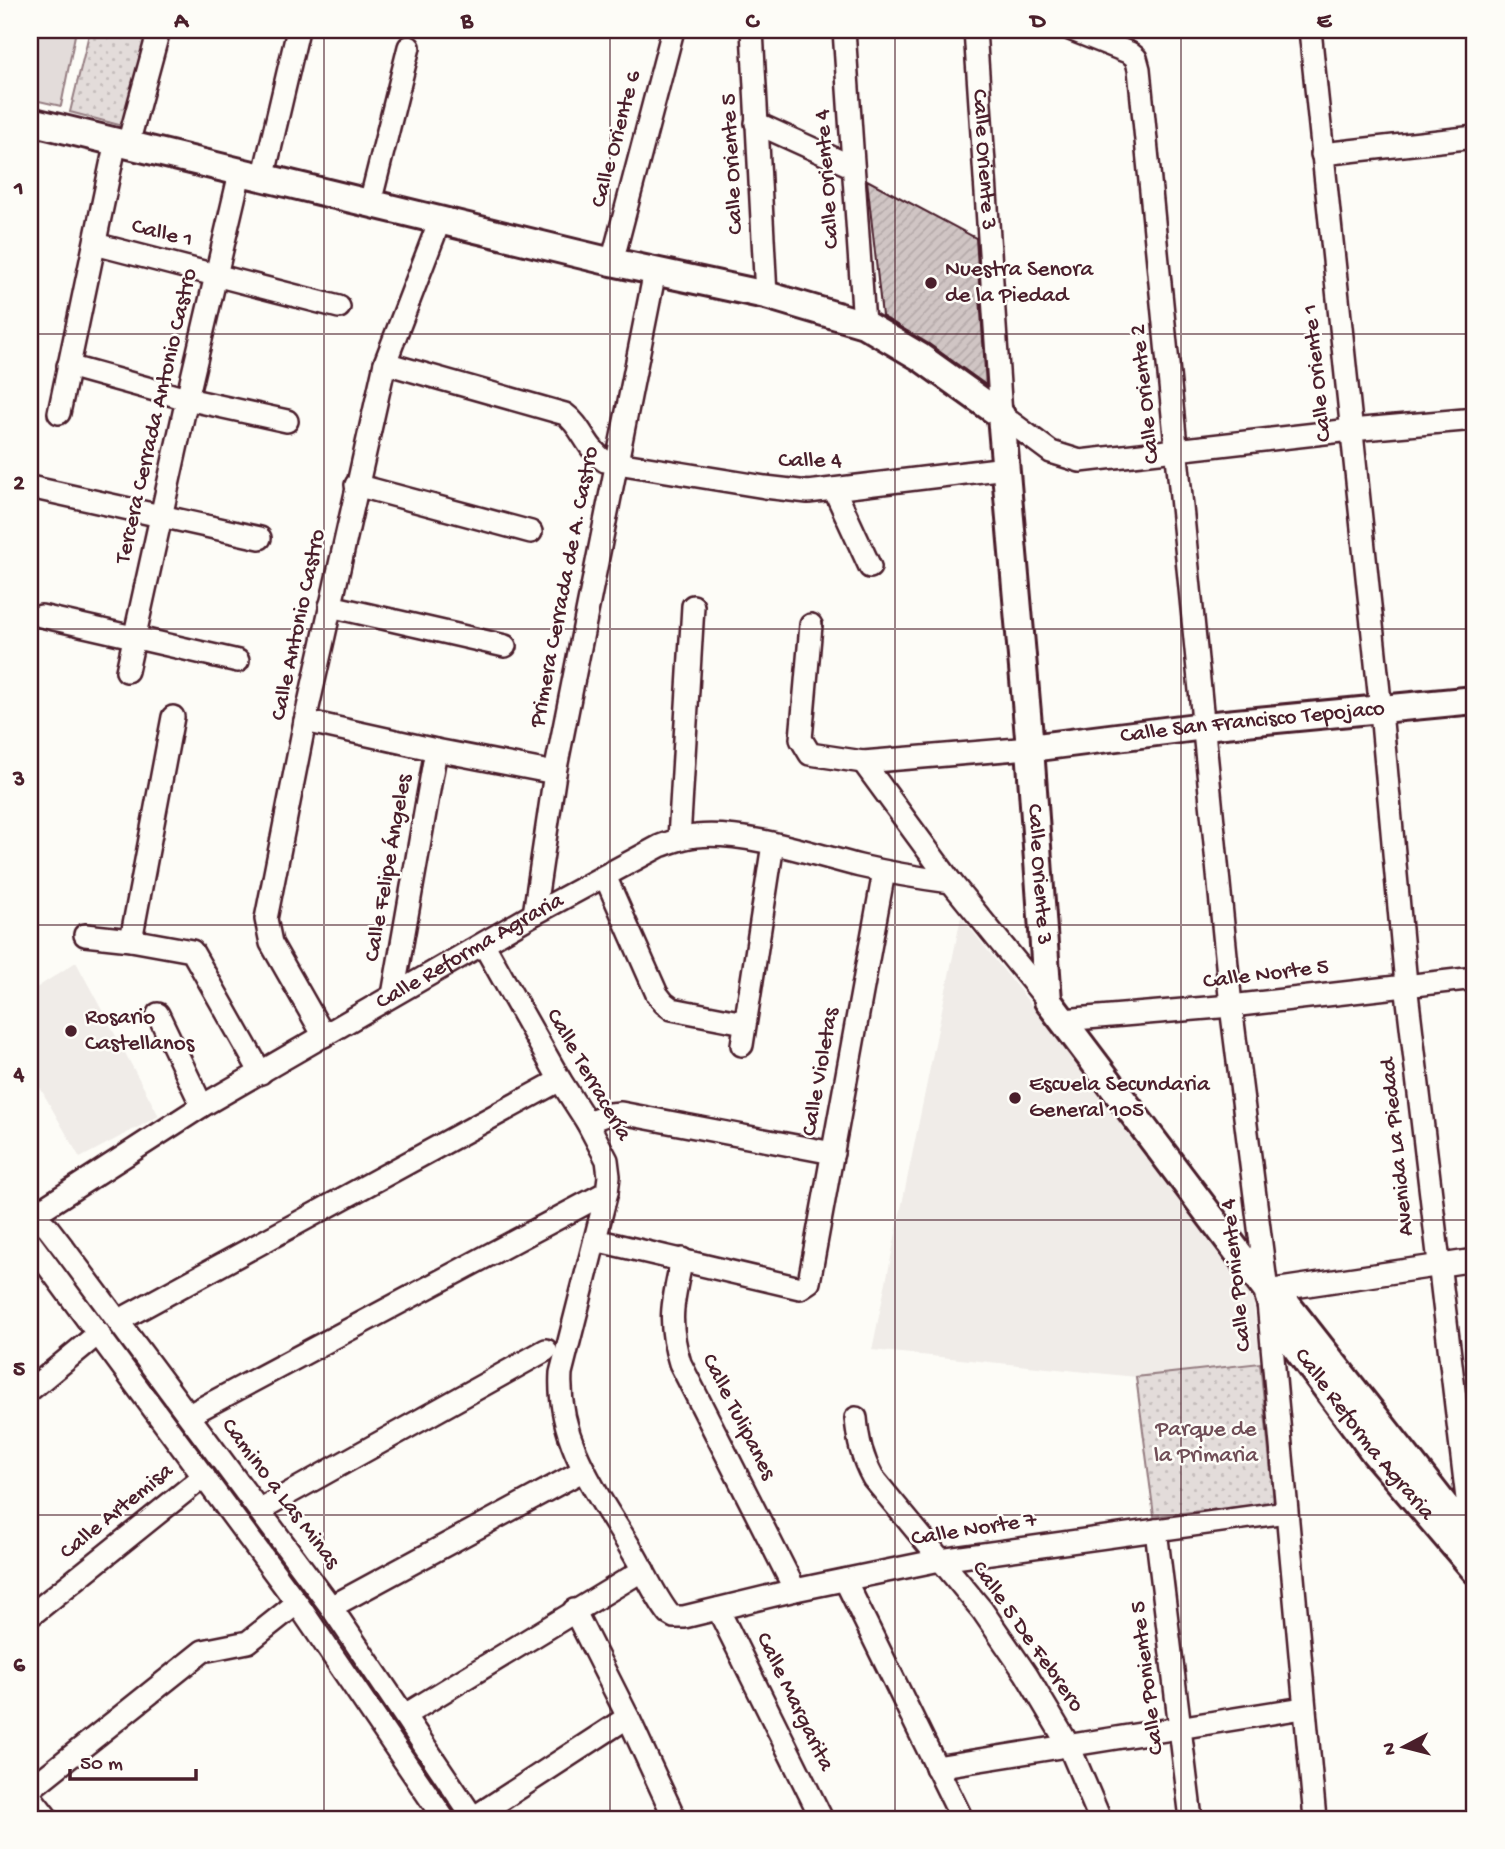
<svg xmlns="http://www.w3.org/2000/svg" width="1505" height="1849" font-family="'Gochi Hand',sans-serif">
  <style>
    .built { fill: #f0ece8 }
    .green { fill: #e3dcda; stroke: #967e82; stroke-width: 2 }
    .park { fill: url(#park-dots); stroke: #967e82; stroke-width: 2 }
    .building { fill: url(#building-hatch); stroke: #4a1f2b; stroke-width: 2 }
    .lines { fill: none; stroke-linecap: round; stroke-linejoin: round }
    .minor-casing { stroke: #4a1f2b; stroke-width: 26 }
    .major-casing { stroke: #4a1f2b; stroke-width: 32 }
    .minor { stroke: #fdfcf7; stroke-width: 21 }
    .major { stroke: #fdfcf7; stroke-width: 26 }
    .grid { fill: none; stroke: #4a1f2b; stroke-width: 2; stroke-opacity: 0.55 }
    .poi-dot { fill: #4a1f2b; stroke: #fdfcf7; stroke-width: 2.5 }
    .labels { text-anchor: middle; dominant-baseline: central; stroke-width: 5; stroke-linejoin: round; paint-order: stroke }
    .street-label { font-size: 23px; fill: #4a1f2b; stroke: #fdfcf7 }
    .poi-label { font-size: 23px; fill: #4a1f2b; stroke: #fdfcf7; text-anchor: start }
    .park-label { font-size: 23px; fill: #704e57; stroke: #fdfcf7 }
    .neatline { fill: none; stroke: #4a1f2b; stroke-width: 2.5 }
    .grid-label { font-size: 23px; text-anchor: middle; font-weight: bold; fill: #4a1f2b }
  </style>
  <defs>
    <pattern id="park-dots" width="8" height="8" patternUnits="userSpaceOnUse" patternTransform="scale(1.75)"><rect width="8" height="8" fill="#e3dcda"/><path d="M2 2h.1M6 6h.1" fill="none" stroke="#c4bcbb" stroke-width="1.8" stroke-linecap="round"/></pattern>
    <pattern id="building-hatch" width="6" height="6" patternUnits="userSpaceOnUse" patternTransform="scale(1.75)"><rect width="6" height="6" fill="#d0c5c4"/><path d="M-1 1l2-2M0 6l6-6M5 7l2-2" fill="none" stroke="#b4a9a9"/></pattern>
  </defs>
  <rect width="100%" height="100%" fill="#fdfcf7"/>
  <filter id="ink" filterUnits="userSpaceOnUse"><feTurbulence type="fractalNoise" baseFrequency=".0143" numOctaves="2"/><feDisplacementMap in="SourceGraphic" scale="14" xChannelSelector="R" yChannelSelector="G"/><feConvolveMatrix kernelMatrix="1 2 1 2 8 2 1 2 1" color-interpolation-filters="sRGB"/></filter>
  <g filter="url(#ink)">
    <g class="built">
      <polygon points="961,917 1251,1279 1260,1363 1136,1377 872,1350"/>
      <polygon points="76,962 159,1116 80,1158 30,1070 30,992"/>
    </g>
    <polygon class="green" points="30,30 76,30 61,106 30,99"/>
    <g class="park">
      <polygon points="90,30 150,30 123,126 70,112"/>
      <polygon points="1260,1363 1274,1503 1154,1516 1136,1377"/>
    </g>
    <polygon class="building" points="867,180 976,238 986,385 929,344 882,316"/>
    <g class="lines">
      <defs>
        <g id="minor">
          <polyline points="752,30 766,295"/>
          <polyline points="844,30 864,324"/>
          <path id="s1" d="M975,30L1001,415L1051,452L1080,461L1351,430L1475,419"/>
          <polyline points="1072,30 1130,53 1136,58 1139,69 1231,1006 1267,1291 1315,1819"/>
          <polyline points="1310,30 1381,711 1406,984 1472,1541"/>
          <polyline points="756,123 853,167"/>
          <polyline points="128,144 159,30"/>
          <polyline points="1322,154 1475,137"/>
          <polyline points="263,179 298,30"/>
          <polyline points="370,203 409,47"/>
          <polyline points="95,244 339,307"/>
          <polyline points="612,262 673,30"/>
          <path d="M385,363L565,414C582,426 587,450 605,461L765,487L808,492L1006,468"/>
          <polyline points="68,366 187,399 287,421"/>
          <polyline points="59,413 116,141"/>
          <polyline points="356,485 531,532"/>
          <polyline points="30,487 260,538"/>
          <polyline points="834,489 870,567"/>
          <polyline points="330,606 505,646"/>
          <polyline points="41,616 238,661"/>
          <polyline points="811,625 801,739 810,754 863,762 1030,748"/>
          <polyline points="127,671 187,399 240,173"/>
          <polyline points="305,721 436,750 555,773"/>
          <polyline points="863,762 951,882"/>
          <polyline points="679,839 693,606"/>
          <polyline points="605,876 657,994 664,1003 672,1009 744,1023"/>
          <polyline points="534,914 555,773 655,271"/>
          <polyline points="85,935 131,940 192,951 261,1073"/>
          <polyline points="131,940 173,717"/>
          <path d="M484,945L560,1080L587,1122L607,1160L609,1176L607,1192L561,1373C557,1442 597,1492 631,1549C644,1570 654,1595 669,1614L674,1617H684L795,1590L940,1560L1286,1512"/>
          <polyline points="393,995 436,750"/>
          <polyline points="158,1014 202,1106"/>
          <polyline points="1063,1020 1231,1006 1475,978"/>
          <polyline points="324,1036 271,943 266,919 305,721 385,363 440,220"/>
          <polyline points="742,1045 773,844"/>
          <polyline points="587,1122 609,1114 621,1113 833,1153"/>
          <polyline points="30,1211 48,1228 65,1250 331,1607 474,1819"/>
          <path id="s2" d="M30,1217L202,1106L534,914L660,846C672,842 683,837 696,836C746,831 812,854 860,866C890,873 920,878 951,882L1048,1001"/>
          <polyline points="595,1240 800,1288 809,1282 884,872"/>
          <polyline points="30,1242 297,1603 444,1819"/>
          <path d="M682,1259C673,1300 667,1322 680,1363L795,1590"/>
          <polyline points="1267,1291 1475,1260"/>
          <polyline points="118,1321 560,1080"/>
          <polyline points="30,1390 99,1333"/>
          <polyline points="189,1415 607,1192"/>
          <path d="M856,1418C858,1441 862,1458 873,1478L982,1610L1026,1674L1069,1746L1100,1819"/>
          <polyline points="259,1510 546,1350"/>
          <polyline points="1156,1530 1191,1819"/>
          <polyline points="845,1580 962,1819"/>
          <polyline points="331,1607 584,1470"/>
          <polyline points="718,1609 822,1819"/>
          <polyline points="574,1610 628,1717 675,1819"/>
          <polyline points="30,1616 204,1476"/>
          <polyline points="405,1715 643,1570"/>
          <polyline points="936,1767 1303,1708"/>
          <polyline points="30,1789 203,1651 248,1642 297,1603"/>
          <polyline points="30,1796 48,1819"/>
          <polyline points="473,1818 628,1717"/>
        </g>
        <g id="major">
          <path id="s3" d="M30,121L612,262L766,295L864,324L920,357L1001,415L1030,748L1048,1001L1267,1291L1273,1310L1280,1326L1374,1452L1475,1570"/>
          <path id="s4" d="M1030,748L1204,726L1475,700"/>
          <polyline points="1269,1291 1288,1306 1475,1544"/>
        </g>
      </defs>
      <use href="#minor" class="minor-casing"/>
      <use href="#major" class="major-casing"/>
      <use href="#minor" class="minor"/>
      <use href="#major" class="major"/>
    </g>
  </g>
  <path class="grid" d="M324,30V1819M610,30V1819M895,30V1819M1181,30V1819M30,334H1475M30,629H1475M30,925H1475M30,1220H1475M30,1515H1475"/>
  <g class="poi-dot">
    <circle cx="931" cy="283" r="7"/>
    <circle cx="71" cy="1031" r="7"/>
    <circle cx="1015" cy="1098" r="7"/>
  </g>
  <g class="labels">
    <g class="street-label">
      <text transform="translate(617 139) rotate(-75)">Calle Oriente 6</text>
      <text stroke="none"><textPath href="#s1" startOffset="130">Calle Oriente 3</textPath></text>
      <text transform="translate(733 164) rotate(-93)">Calle Oriente 5</text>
      <text transform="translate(828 179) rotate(-94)">Calle Oriente 4</text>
      <text transform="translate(162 234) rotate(14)">Calle 1</text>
      <text transform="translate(1318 373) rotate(-96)">Calle Oriente 1</text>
      <text transform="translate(1146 394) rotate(-96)">Calle Oriente 2</text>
      <text transform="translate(157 416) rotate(-77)">Tercera Cerrada Antonio Castro</text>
      <text x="810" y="461">Calle 4</text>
      <text transform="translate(565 587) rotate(-79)">Primera Cerrada de A. Castro</text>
      <text transform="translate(299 625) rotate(-78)">Calle Antonio Castro</text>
      <text stroke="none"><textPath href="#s4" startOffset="224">Calle San Francisco Tepojaco</textPath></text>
      <text transform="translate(389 868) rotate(-80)">Calle Felipe Ángeles</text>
      <text stroke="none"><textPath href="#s3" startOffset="1484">Calle Oriente 3</textPath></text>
      <text stroke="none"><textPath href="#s2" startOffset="514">Calle Reforma Agraria</textPath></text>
      <text transform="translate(1266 975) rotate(-7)">Calle Norte 5</text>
      <text transform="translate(821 1072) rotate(-80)">Calle Violetas</text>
      <text transform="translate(588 1075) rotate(60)">Calle Terracería</text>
      <text transform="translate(1398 1147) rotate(-96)">Avenida La Piedad</text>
      <text transform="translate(1237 1275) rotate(-96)">Calle Poniente 4</text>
      <text transform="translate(738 1417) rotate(63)">Calle Tulipanes</text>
      <text stroke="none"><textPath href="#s3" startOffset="2149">Calle Reforma Agraria</textPath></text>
      <text transform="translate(280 1494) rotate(53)">Camino a Las Minas</text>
      <text transform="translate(117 1512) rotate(-39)">Calle Artemisa</text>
      <text transform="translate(974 1530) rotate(-9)">Calle Norte 7</text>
      <text transform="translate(1027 1637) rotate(55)">Calle 5 De Febrero</text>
      <text transform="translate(1148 1678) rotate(-97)">Calle Poniente 5</text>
      <text transform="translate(794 1702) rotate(64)">Calle Margarita</text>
    </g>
    <g class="poi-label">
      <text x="945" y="270">Nuestra Senora<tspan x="945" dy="26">de la Piedad</tspan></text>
      <text x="85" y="1018">Rosario<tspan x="85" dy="26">Castellanos</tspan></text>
      <text x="1029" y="1085">Escuela Secundaria<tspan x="1029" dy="26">General 105</tspan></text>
    </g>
    <g class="park-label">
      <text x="1206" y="1430">Parque de<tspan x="1206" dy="26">la Primaria</tspan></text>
    </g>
  </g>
  <rect width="1505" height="1849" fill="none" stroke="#fdfcf7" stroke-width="77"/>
  <g transform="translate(1404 1747) rotate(263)" stroke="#fdfcf7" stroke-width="5" paint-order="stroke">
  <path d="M0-5L12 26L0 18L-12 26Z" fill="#4a1f2b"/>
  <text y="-10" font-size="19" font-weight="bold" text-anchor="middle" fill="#4a1f2b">N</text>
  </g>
  <path d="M70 1769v10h126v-10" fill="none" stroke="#4a1f2b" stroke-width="3.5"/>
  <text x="80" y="1769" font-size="21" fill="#4a1f2b" stroke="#fdfcf7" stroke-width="5" paint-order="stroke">50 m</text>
  <rect x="38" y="38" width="1428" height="1773" class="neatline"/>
  <g class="grid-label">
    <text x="181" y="27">A</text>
    <text x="467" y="27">B</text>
    <text x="752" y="27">C</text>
    <text x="1038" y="27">D</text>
    <text x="1324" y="27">E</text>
    <text x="19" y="194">1</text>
    <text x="19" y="489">2</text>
    <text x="19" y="785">3</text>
    <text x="19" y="1080">4</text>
    <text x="19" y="1375">5</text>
    <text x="19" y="1671">6</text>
  </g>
</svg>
